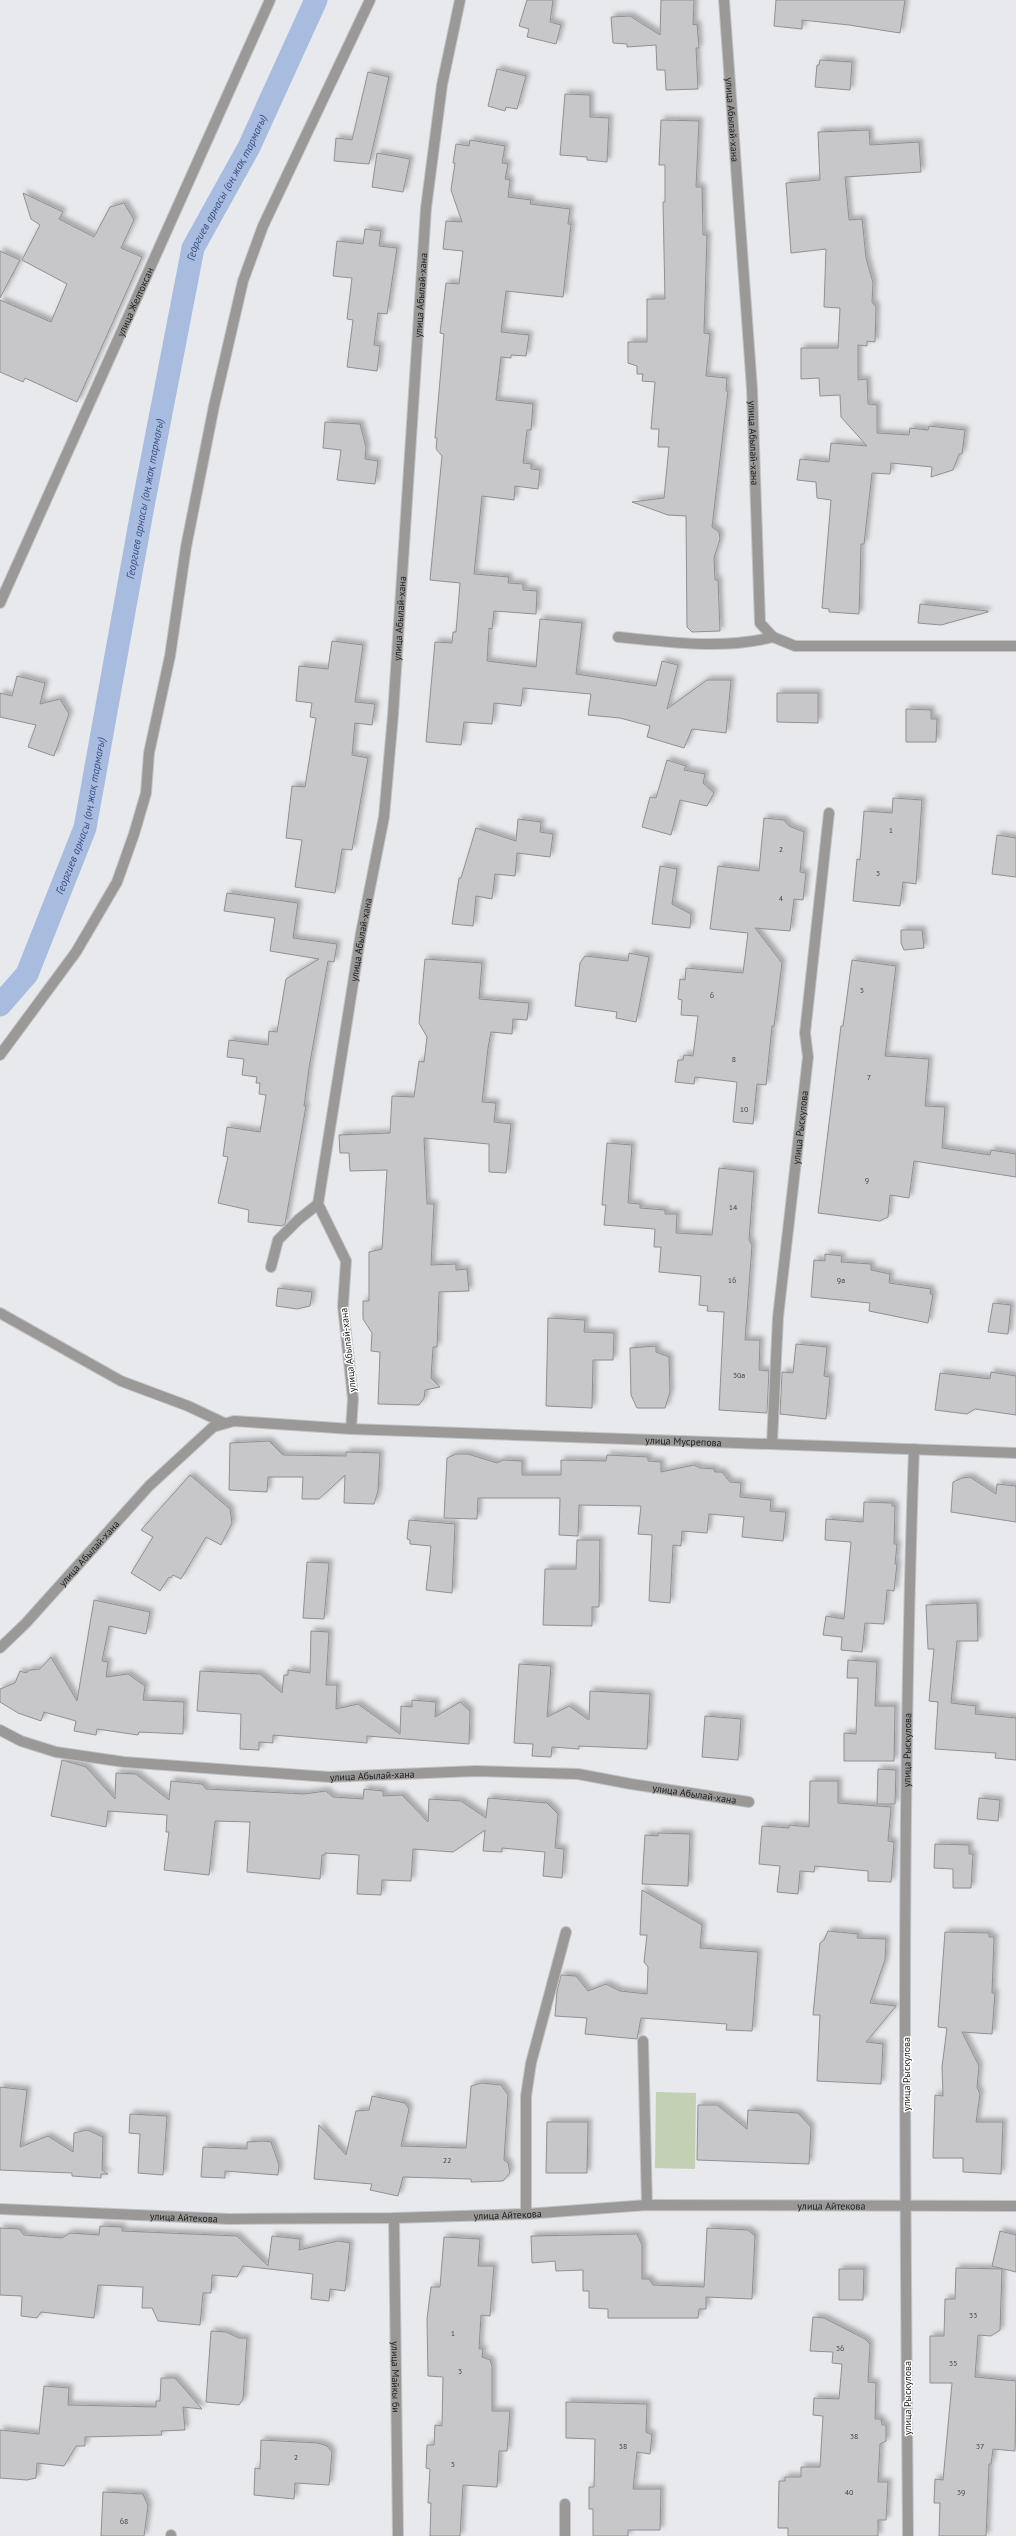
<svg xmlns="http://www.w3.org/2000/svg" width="1016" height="2536" font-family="'PT Sans',sans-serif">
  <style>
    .green { fill: #c2d0b4 }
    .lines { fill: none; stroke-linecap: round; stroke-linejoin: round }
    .canal { stroke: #a8bce0; stroke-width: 23 }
    .building { fill: #c7c6c9; stroke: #929093; filter: url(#shadow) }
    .minor-casing { stroke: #c3c4c7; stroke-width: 12 }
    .minor { stroke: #9a9998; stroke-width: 10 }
    .labels { text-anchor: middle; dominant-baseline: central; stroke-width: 3; stroke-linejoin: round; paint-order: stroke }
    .number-label { font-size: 8px; fill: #48484a }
    .street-label { font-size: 10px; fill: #1d1e1f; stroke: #fff }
    .water-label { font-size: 11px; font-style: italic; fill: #375080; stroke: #fff }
  </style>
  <defs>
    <filter id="shadow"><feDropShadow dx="3.5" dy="-3.5" stdDeviation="2" flood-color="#0004"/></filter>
  </defs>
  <rect width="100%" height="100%" fill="#e7e9ec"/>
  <polygon class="green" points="656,2092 696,2093 695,2169 655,2168"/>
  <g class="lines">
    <path class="canal" id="s1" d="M0,1005L27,974L85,828L143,506L193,248L249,147L316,0"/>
  </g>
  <g class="building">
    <polygon points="527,0 553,0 550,22 561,25 556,44 527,37 529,29 519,26"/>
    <polygon points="661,0 694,0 693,25 697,24 699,48 696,48 698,89 666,90 665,70 657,70 656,45 627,47 627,44 613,43 611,17 630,16 660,35"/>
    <polygon points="776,0 905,0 900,33 849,25 802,20 802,29 774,26"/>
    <polygon points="820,60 852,62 850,90 815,87 817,65 819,65"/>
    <polygon points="497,69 526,76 517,109 506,107 505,111 488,106"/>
    <polygon points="368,72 389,77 369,164 334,161 336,138 352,140"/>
    <polygon points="565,94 590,95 590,117 609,118 607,162 587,160 587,157 560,155"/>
    <polygon points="661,120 699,121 696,187 702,187 703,235 707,235 704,333 710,334 706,376 727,378 726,391 728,391 712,527 719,532 720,539 714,558 715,580 718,580 720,631 692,632 687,627 686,516 668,515 632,502 664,498 669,447 658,447 659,429 651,429 655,382 642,381 643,374 637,374 637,366 628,363 628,342 647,342 647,299 665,299 663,202 665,202 665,165 659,165"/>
    <polygon points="869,130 870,145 919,142 921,172 845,177 849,220 862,219 866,258 873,283 872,302 876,307 875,342 867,341 867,346 858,345 858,380 867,379 868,404 877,405 877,433 909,435 910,428 928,430 929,426 965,430 962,454 959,454 953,470 931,477 932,467 891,463 890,474 872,473 864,544 861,544 859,614 829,612 829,609 822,608 831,500 817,498 816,482 797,480 800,459 829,462 831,443 867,446 841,417 840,395 820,396 819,378 801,379 801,348 838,348 840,308 824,307 826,249 791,253 786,183 820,180 818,132"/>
    <polygon points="470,140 505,146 502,163 508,164 505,179 510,180 508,197 531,200 530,204 570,209 568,224 571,224 563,297 506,291 501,332 529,335 526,356 511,355 511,358 501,357 496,400 533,404 531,430 527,430 523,463 531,464 531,469 540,470 538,489 515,486 514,500 482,496 474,574 509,577 508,583 523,584 523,590 537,591 536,614 494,611 492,629 489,628 487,661 536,667 540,619 582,623 576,674 656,686 662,661 678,665 667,709 707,680 731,680 726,733 692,729 684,748 647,737 650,726 620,718 588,715 591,694 523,688 521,706 494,703 492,724 464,722 461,745 426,742 435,642 452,643 453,632 456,632 460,583 430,580 442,456 436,449 437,438 435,438 444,334 440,333 446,283 459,284 463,251 443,249 446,221 462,222 451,190 455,163 453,163 456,144 469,146"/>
    <polygon points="377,153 410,159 403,192 372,187"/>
    <polygon points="23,193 63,212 59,219 94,237 110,207 124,203 134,220 121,248 142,257 77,402 25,378 23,382 0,372 0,300 51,322 67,284 22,260 40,225 31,219"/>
    <polygon points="365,229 381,231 379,246 397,248 387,314 378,313 374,345 380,346 377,371 347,367 353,320 347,319 352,278 333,276 337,241 363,244"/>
    <polygon points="0,251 20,260 0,298"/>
    <polygon points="325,422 360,424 366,447 365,459 378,461 375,484 337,480 341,450 323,448"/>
    <polygon points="920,604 988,611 988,612 941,625 918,623"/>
    <polygon points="332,641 363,645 355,702 375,704 372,725 355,723 352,755 368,758 352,850 342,849 335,893 295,887 302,840 286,838 292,786 305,787 316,718 310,717 312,703 296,701 299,666 328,669"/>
    <polygon points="17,676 45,683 40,704 60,699 69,714 54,756 28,747 36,725 0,717 0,693 12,696"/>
    <polygon points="777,693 818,693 818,723 777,722"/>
    <polygon points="906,709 931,710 931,719 937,719 936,742 906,742"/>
    <polygon points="667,760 686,766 684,770 705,774 703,783 714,793 707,806 680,800 671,835 642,827 650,797 656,798"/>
    <polygon points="893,798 922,800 916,884 903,882 900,906 853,901 857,859 860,860 864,811 892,813"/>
    <polygon points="764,818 784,820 789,826 804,832 800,872 806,873 803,900 794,899 790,931 755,928 782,963 774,1026 772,1026 766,1085 757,1084 753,1124 733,1122 737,1082 695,1077 694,1084 675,1082 678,1060 683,1060 684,1055 693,1056 698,1016 681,1015 682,1000 678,999 680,979 685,980 686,968 743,973 748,933 710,929 718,866 759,871"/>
    <polygon points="518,819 541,822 540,832 553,834 550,857 517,853 515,876 495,874 492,899 476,896 473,926 452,924 459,878 461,878 476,828 516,841"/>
    <polygon points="997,835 1016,838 1016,877 992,874"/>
    <polygon points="660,866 677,869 672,904 691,914 690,928 652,924"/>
    <polygon points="227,893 298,903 293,938 337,944 334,962 328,961 309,1068 304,1106 306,1106 292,1185 285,1224 282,1226 248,1222 249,1210 218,1203 228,1157 223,1156 227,1127 260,1132 266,1095 259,1094 260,1083 256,1083 257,1077 242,1075 244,1059 227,1057 229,1040 268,1045 269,1031 277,1032 286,979 319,959 270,951 275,918 224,911"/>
    <polygon points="901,930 922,930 924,948 904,950 901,943"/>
    <polygon points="629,953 649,957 636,1022 616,1018 617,1012 575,1006 580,963 585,956 628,961"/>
    <polygon points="425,959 482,963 479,999 529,1003 527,1020 513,1019 512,1034 491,1032 488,1048 482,1102 496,1103 494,1122 511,1124 506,1173 489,1172 489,1144 424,1138 427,1204 434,1204 431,1265 456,1264 456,1270 467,1269 469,1291 439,1292 437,1347 433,1347 431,1378 440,1387 425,1390 424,1398 419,1405 378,1404 380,1352 371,1351 372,1333 363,1319 363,1301 369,1301 369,1252 382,1249 387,1170 350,1171 349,1153 340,1153 339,1135 390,1133 392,1096 414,1097 419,1061 424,1062 427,1037 419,1023"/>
    <polygon points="852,960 896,966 885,1056 929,1059 925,1106 945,1107 942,1148 990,1155 991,1150 1016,1154 1016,1177 914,1161 909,1198 890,1195 888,1217 880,1221 818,1213 841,1026 843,1026"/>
    <polygon points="607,1143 632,1145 628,1203 640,1204 640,1208 665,1210 665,1214 677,1214 676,1233 712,1235 719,1168 754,1172 749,1240 752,1245 745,1340 760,1340 759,1370 769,1371 767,1413 719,1410 724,1312 707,1311 708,1306 699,1305 701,1276 659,1272 661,1247 654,1247 655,1229 604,1225 606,1205 602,1205"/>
    <polygon points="825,1254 842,1256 841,1262 871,1264 871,1270 890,1274 889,1283 931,1289 930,1294 933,1294 928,1323 869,1311 870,1303 811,1297 814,1260 825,1261"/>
    <polygon points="278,1288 312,1292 310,1306 297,1309 276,1306"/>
    <polygon points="993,1303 1011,1305 1008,1334 988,1332"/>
    <polygon points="548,1318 585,1320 584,1332 614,1333 613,1360 593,1360 592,1408 546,1406"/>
    <polygon points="796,1344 827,1347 824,1376 830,1377 826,1419 780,1414 782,1372 793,1373"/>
    <polygon points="656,1346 656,1352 669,1357 670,1392 665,1408 637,1408 631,1395 630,1348"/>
    <polygon points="991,1372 1016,1376 1016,1415 975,1409 967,1414 935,1410 940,1373 990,1379"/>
    <polygon points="269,1441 283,1455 346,1456 346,1452 380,1453 378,1491 374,1504 344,1503 345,1475 319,1499 302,1499 303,1477 268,1477 267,1492 229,1490 230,1443"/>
    <polygon points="456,1454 468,1454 497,1463 503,1460 522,1461 522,1475 561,1475 561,1460 606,1461 607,1455 648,1457 648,1461 661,1462 661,1472 694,1465 700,1468 714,1469 715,1472 722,1472 730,1482 741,1483 740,1497 771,1500 770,1511 786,1512 783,1541 742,1537 744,1517 709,1514 707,1533 682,1531 681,1546 673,1545 670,1603 649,1601 652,1535 638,1534 641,1506 579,1505 578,1536 559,1535 560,1498 478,1498 477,1519 444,1518 447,1458"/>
    <polygon points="190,1475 230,1509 232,1523 221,1545 206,1537 181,1579 173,1575 171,1578 169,1577 160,1591 131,1573 153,1537 141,1530"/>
    <polygon points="970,1477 996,1494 997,1484 1016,1486 1016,1522 951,1512 953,1482 962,1478"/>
    <polygon points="864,1502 892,1503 892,1506 895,1506 894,1544 897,1544 895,1564 897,1564 894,1591 887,1590 884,1624 865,1623 862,1652 841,1650 842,1637 823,1635 826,1616 844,1619 851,1542 825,1540 826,1519 863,1522"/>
    <polygon points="409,1520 455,1524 452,1593 426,1590 431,1546 410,1544 410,1540 407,1539"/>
    <polygon points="577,1540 600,1540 599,1607 592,1607 592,1626 543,1625 545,1569 576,1569"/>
    <polygon points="307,1562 329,1563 324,1619 303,1618"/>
    <polygon points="94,1600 150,1612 146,1634 109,1626 102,1661 108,1662 106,1677 128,1674 145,1686 143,1700 184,1702 183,1734 139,1732 138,1735 97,1729 96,1735 74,1731 76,1721 44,1712 41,1721 18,1713 0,1702 0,1689 15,1683 20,1671 26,1673 30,1670 40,1669 51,1657 77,1701"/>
    <polygon points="977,1603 978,1641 957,1641 951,1703 976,1706 975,1714 1016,1718 1016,1760 995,1758 996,1753 935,1749 938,1702 929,1701 934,1649 928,1649 926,1605"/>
    <polygon points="311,1631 329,1632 326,1685 337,1685 336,1709 358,1704 400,1734 401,1706 412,1707 412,1700 436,1702 435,1717 460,1702 470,1711 469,1744 367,1736 367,1743 273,1735 273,1743 259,1742 259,1750 240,1749 241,1714 197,1711 200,1671 260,1674 282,1693 284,1675 288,1675 288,1670 310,1673"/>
    <polygon points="848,1660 877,1662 875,1706 895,1706 894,1761 844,1761 844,1733 856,1734 858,1678 847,1678"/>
    <polygon points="519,1664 551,1666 547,1717 569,1706 589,1720 590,1691 650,1694 647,1749 579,1746 579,1749 552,1747 551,1757 532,1756 533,1744 514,1743"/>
    <polygon points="705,1716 741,1719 738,1760 702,1757"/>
    <polygon points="62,1760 86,1767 115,1799 116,1773 136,1774 169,1800 171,1781 202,1784 206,1789 304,1794 326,1791 333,1797 363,1799 364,1789 383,1791 383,1796 402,1795 428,1822 429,1799 461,1801 486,1818 488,1798 547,1803 558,1814 555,1848 564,1849 562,1878 543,1876 545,1852 502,1848 502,1852 483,1851 485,1830 453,1852 413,1849 411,1881 382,1880 381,1895 357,1894 359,1855 325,1853 325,1855 322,1855 320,1879 247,1872 250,1822 215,1821 209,1875 164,1870 169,1832 166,1832 167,1815 108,1811 106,1827 51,1816"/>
    <polygon points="878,1769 896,1770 895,1804 877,1804"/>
    <polygon points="810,1781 838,1781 838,1803 891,1807 888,1841 894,1842 891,1882 868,1881 868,1871 815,1866 814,1872 800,1871 798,1894 777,1892 780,1866 759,1864 762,1826 789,1828 789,1825 809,1827"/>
    <polygon points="979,1798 1000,1800 998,1821 977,1819"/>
    <polygon points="658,1833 690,1834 688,1886 642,1884 645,1835 658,1836"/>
    <polygon points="935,1844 969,1845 969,1854 973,1854 971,1888 953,1888 953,1869 934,1868"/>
    <polygon points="642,1890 702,1925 700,1948 758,1952 752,2031 726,2030 727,2024 641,2018 637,2039 585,2034 587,2018 555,2016 557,1991 561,1975 576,1976 588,1991 606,1984 620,1991 647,1994 648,1967 644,1962 647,1935 640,1935"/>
    <polygon points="828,1931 858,1934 857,1938 886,1939 885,1960 870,2003 896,2006 866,2042 883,2044 881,2084 817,2081 820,2015 813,2015 820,1943 824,1940"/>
    <polygon points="945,1932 989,1933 989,1937 994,1937 992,1993 995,1993 992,2034 962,2032 979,2066 977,2087 980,2094 976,2122 1003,2122 1001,2174 963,2172 963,2158 933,2158 935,2095 943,2096 942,2067 947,2028 938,2027"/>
    <polygon points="481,2083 501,2085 508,2095 504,2160 508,2163 510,2173 503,2181 471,2182 471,2179 403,2177 398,2196 370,2190 372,2184 314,2179 319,2125 346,2155 356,2111 369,2110 372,2096 405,2103 409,2109 401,2146 466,2148 471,2086"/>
    <polygon points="0,2087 27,2090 20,2147 48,2136 73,2152 74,2133 87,2130 103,2137 102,2170 108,2174 101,2174 101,2178 72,2176 72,2173 0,2170"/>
    <polygon points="698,2105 717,2105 747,2129 748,2110 798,2113 811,2127 809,2164 697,2160"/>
    <polygon points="130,2114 167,2116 163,2175 138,2173 140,2134 129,2133"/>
    <polygon points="547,2122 588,2122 587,2173 546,2173"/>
    <polygon points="263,2141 271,2142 279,2165 278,2175 225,2171 225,2178 201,2177 203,2147 247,2149 247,2142"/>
    <polygon points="100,2226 122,2227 122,2231 237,2236 268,2266 272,2236 300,2239 299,2250 338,2241 350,2243 345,2291 330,2289 329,2301 311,2299 313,2274 243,2266 237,2277 212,2275 211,2293 203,2293 200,2325 158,2321 152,2308 142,2308 143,2287 98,2285 94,2318 41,2312 37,2318 21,2316 22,2296 0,2295 0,2228 19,2229 24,2235 62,2238 70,2233 99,2235"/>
    <polygon points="707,2228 748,2230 755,2236 752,2299 706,2297 706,2309 699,2309 698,2318 608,2318 608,2309 589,2308 589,2291 583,2291 583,2270 556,2271 555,2261 532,2263 531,2236 637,2234 642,2245 642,2279 649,2279 653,2285 704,2287"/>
    <polygon points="1000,2231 1016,2235 1016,2272 992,2266"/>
    <polygon points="444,2237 480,2239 478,2266 494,2266 490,2316 481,2315 479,2349 483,2349 482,2357 490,2360 492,2366 492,2411 510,2411 507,2451 499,2451 497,2487 463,2485 460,2536 430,2536 431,2503 428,2503 430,2469 426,2468 427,2445 434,2445 435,2425 442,2426 443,2377 428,2376 427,2319 431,2287 440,2287"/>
    <polygon points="956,2268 1002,2269 1000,2330 991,2336 978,2335 975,2377 1016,2381 1015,2451 993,2449 991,2464 989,2464 986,2536 939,2536 940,2503 934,2503 935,2479 943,2480 952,2383 930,2383 930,2336 944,2336 945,2299 955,2299"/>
    <polygon points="839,2269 864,2269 863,2300 839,2300"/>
    <polygon points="813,2317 824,2318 865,2339 870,2344 868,2382 876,2383 875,2419 881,2419 882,2425 886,2425 886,2441 880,2444 878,2482 888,2482 886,2520 878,2520 878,2536 788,2536 788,2528 778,2528 779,2481 785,2481 785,2477 801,2477 801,2467 820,2467 823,2416 813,2415 814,2398 839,2399 842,2364 832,2363 833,2352 810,2351"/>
    <polygon points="211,2331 226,2332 239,2338 247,2338 243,2399 239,2405 206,2402"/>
    <polygon points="161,2378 175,2378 202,2409 183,2407 185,2430 161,2431 162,2435 85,2437 85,2446 76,2446 64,2466 37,2463 36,2478 27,2480 0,2478 0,2430 39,2434 44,2386 69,2388 68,2405 156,2407 156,2401 160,2401"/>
    <polygon points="566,2402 647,2404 646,2432 652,2435 650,2454 637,2452 633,2489 661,2489 660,2530 628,2530 628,2536 593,2536 593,2509 589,2509 589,2487 594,2487 595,2439 566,2438"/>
    <polygon points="261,2440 318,2443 327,2446 332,2452 329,2485 295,2483 294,2499 254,2495 255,2468 260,2469"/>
    <polygon points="103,2492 143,2494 148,2506 144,2536 101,2536"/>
  </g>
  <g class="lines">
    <defs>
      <g id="minor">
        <path id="s2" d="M724,0L752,389L760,623L773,637L795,646H1016"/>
        <path id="s3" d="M0,603L270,0"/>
        <path d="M618,637C669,642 722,650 773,637"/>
        <polyline points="0,1055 76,952 117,882 134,834 146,793 149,753 170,656 186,547 214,406 243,281 263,226 370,0"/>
        <polyline points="271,1267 278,1240 298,1220 318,1204"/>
        <polyline points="0,1313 121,1381 188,1406 224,1423"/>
        <path id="s4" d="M351,1429L353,1399L343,1306L346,1261L318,1204L361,933L384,817L393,715L426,208L442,85L460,0"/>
        <path id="s5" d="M772,1443L778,1317L808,1057L805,1033L829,813"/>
        <path id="s6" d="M0,1648L26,1623L149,1486L213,1427L234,1421L351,1429L1016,1453"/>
        <path id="s7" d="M0,1730L21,1741L56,1752L124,1762L329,1777L476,1771L578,1774L631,1784L749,1802"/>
        <polyline points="643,2041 647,2205"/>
        <path id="s8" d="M0,2209L229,2219L394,2218L526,2214L647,2205L1016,2206"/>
        <polyline points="526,2214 526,2096 531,2063 566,1932"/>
        <path id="s9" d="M394,2218L398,2536"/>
        <polyline points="171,2536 171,2535"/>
        <polyline points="565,2536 565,2504"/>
        <path id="s10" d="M908,2536C905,2174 901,1811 914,1449"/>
      </g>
    </defs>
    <use href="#minor" class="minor-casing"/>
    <use href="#minor" class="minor"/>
  </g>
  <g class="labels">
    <g class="number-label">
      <text x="891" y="830">1</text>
      <text x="781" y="849">2</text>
      <text x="878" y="873">3</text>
      <text x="781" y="898">4</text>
      <text x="862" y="990">5</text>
      <text x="712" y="995">6</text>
      <text x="734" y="1059">8</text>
      <text x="869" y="1077">7</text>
      <text x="744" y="1109">10</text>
      <text x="867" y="1180">9</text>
      <text x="733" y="1207">14</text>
      <text x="732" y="1280">16</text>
      <text x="841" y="1280">9а</text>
      <text x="739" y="1375">30а</text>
      <text x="447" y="2160">22</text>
      <text x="973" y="2315">33</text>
      <text x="453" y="2333">1</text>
      <text x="840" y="2348">36</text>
      <text x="953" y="2363">35</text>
      <text x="460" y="2371">3</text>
      <text x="854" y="2436">38</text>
      <text x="623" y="2446">58</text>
      <text x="980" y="2446">37</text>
      <text x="296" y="2457">2</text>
      <text x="453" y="2464">5</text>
      <text x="849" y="2492">40</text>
      <text x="961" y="2492">39</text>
      <text x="124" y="2521">68</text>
    </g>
    <g class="street-label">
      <text stroke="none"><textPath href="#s2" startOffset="120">улица Абылай-хана</textPath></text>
      <text stroke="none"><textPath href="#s4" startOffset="1148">улица Абылай-хана</textPath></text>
      <text stroke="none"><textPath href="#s3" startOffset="330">улица Желтоксан</textPath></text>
      <text stroke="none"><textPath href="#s2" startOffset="444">улица Абылай-хана</textPath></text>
      <text stroke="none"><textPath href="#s4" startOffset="824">улица Абылай-хана</textPath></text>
      <text stroke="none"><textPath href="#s4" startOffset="500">улица Абылай-хана</textPath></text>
      <text stroke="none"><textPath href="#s5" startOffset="317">улица Рыскулова</textPath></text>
      <text transform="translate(348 1350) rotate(-96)">улица Абылай-хана</text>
      <text stroke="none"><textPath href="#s6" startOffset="779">улица Мусрепова</textPath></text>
      <text stroke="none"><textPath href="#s6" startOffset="130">улица Абылай-хана</textPath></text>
      <text stroke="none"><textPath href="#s10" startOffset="786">улица Рыскулова</textPath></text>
      <text stroke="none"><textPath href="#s7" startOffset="378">улица Абылай-хана</textPath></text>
      <text stroke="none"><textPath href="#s7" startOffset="702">улица Абылай-хана</textPath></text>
      <text transform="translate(906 2074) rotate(-90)">улица Рыскулова</text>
      <text stroke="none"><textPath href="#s8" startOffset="832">улица Айтекова</textPath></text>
      <text stroke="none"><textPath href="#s8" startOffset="508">улица Айтекова</textPath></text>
      <text stroke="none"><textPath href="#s8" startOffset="184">улица Айтекова</textPath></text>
      <text stroke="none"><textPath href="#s9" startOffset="159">улица Майкы би</textPath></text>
      <text transform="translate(907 2398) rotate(-90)">улица Рыскулова</text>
    </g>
    <g class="water-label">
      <text stroke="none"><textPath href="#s1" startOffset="857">Георгиев арнасы (оң жақ тармағы)</textPath></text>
      <text stroke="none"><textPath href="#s1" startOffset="533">Георгиев арнасы (оң жақ тармағы)</textPath></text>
      <text stroke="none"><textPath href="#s1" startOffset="209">Георгиев арнасы (оң жақ тармағы)</textPath></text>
    </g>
  </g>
</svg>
